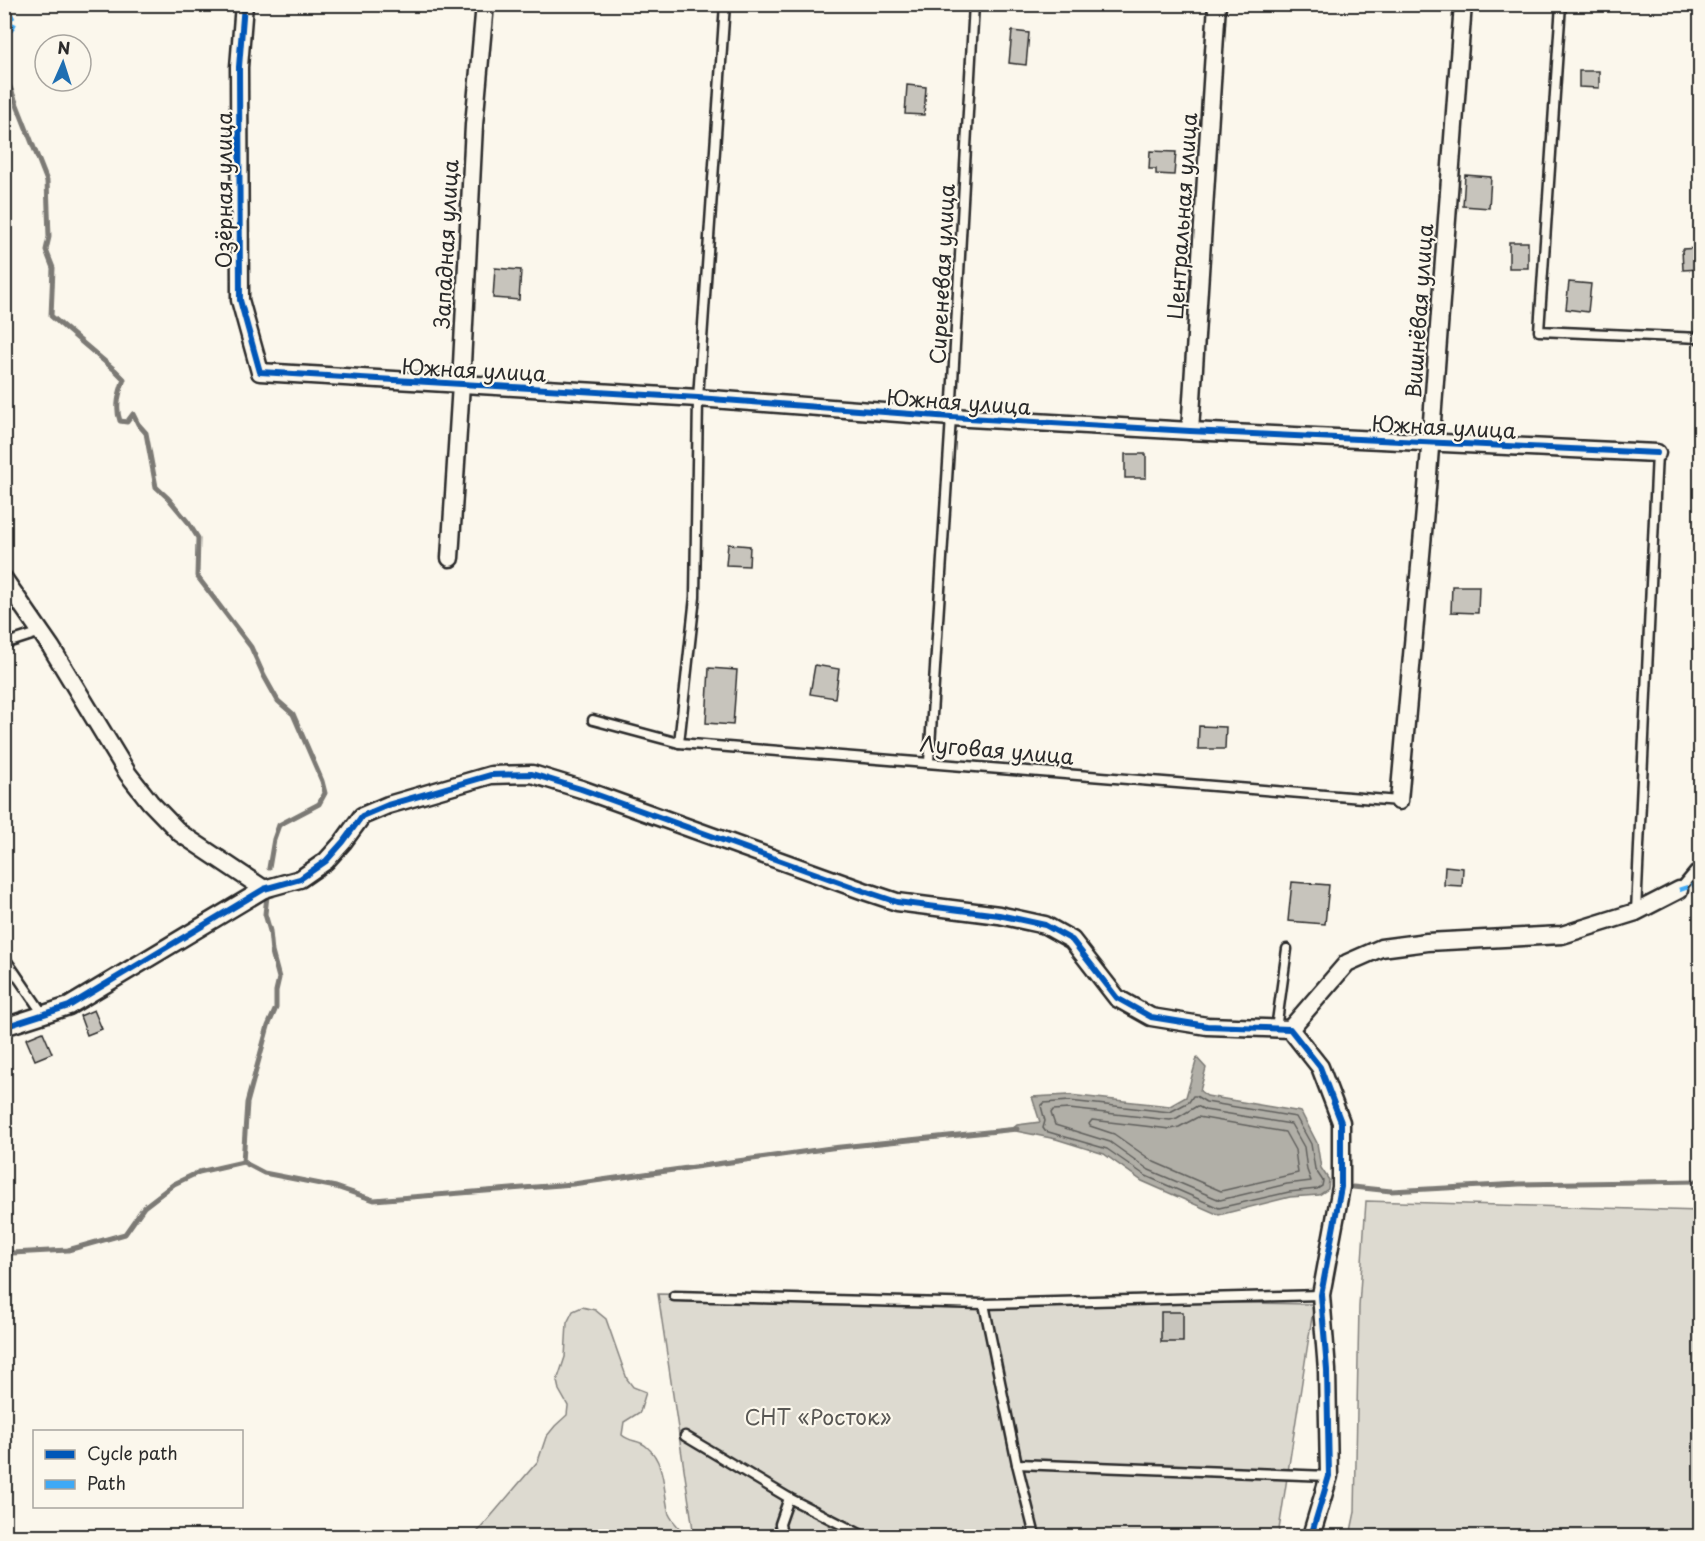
<svg xmlns="http://www.w3.org/2000/svg" width="1705" height="1541" font-family="'Playpen Sans',sans-serif">
  <style>
    .green { fill: #dddad0; stroke: #84827e; stroke-width: 1.5 }
    .water { fill: #b1afa7; stroke: #7b7a75; stroke-width: 1.5 }
    .lines { fill: none; stroke-linecap: round; stroke-linejoin: round }
    .shore { stroke: #61605d; stroke-width: 1.5 }
    .stream { stroke: #7b7a75; stroke-width: 5 }
    .building { fill: #c7c4bc; stroke: #2b2b2b; stroke-width: 1.5 }
    .lane-casing { stroke: #2b2b2b; stroke-width: 13 }
    .street-casing { stroke: #2b2b2b; stroke-width: 21 }
    .lane { stroke: #fbf7ec; stroke-width: 8 }
    .street { stroke: #fbf7ec; stroke-width: 16 }
    .quiet { stroke: #3fa9f5; stroke-width: 4.5; stroke-dasharray: 9 4.5; stroke-linecap: butt }
    .cycleway-casing { stroke: #fbf7ec; stroke-width: 10 }
    .cycleway { stroke: #0057b8; stroke-width: 6 }
    .labels { text-anchor: middle; dominant-baseline: central; stroke-width: 4.5; stroke-linejoin: round; paint-order: stroke }
    .street-label { font-size: 21px; fill: #2b2b2b; stroke: #fbf7ec }
    .park-label { font-size: 21px; fill: #585754; stroke: #fbf7ec }
  </style>
  <rect width="100%" height="100%" fill="#fbf7ec"/>
  <filter id="ink" filterUnits="userSpaceOnUse"><feTurbulence type="fractalNoise" baseFrequency=".0167" numOctaves="2"/><feDisplacementMap in="SourceGraphic" scale="12" xChannelSelector="R" yChannelSelector="G"/><feConvolveMatrix kernelMatrix="1 2 1 2 8 2 1 2 1" color-interpolation-filters="sRGB"/></filter>
  <g filter="url(#ink)">
    <g class="green">
      <polygon points="1366,1201 1700,1211 1700,1536 1350,1536 1355,1512 1359,1307"/>
      <polygon points="658,1294 1314,1304 1278,1536 694,1536"/>
      <path d="M582,1307L595,1310L606,1319L627,1379L633,1387L646,1392L640,1412L624,1422L622,1435C631,1443 639,1439 647,1447C666,1463 663,1492 669,1514C672,1521 679,1527 683,1533V1536H474L538,1461L546,1437L555,1426L567,1415L568,1406L559,1390L557,1381L565,1357L567,1323L573,1311Z"/>
    </g>
    <polygon class="water" points="1197,1058 1206,1068 1200,1091 1207,1096 1301,1112 1317,1143 1321,1168 1329,1180 1328,1189 1319,1195 1290,1197 1219,1215 1142,1181 1104,1154 1056,1139 1011,1130 1017,1125 1040,1122 1032,1097 1069,1095 1170,1106 1186,1097"/>
    <g class="lines">
      <g class="shore">
        <polygon points="1193,1096 1196,1096 1206,1102 1296,1117 1311,1144 1315,1169 1323,1181 1322,1186 1317,1189 1289,1192 1219,1208 1146,1176 1107,1149 1045,1131 1043,1128 1045,1121 1041,1106 1044,1103 1069,1101 1170,1112 1189,1102"/>
        <polygon points="1197,1106 1205,1110 1291,1124 1304,1147 1307,1170 1311,1181 1287,1184 1220,1200 1149,1170 1110,1142 1055,1125 1051,1113 1053,1110 1069,1109 1170,1120 1177,1118"/>
        <polygon points="1198,1117 1285,1132 1295,1150 1298,1173 1221,1191 1154,1162 1114,1134 1090,1126 1089,1124 1092,1120 1170,1129 1179,1127"/>
      </g>
      <g class="stream">
        <path d="M4,72L47,181L49,237L46,250L53,268L51,316L116,371L124,379C119,393 115,407 120,421L127,422L133,414L138,424L146,433L156,487L168,498L188,522L198,538L197,576L251,647L264,676L278,701L293,714L322,781L325,793L319,804L279,825L274,839L269,868"/>
        <polyline points="243,1162 247,1103 268,1026 276,1008 276,991 279,978 272,952 270,931 265,914 267,896"/>
        <polyline points="1353,1187 1391,1191 1519,1184 1700,1181"/>
        <polyline points="4,1256 12,1253 68,1250 125,1234 144,1207 174,1184 199,1172 243,1162 264,1173 336,1187 374,1200 573,1184 831,1148 1017,1129"/>
      </g>
    </g>
    <g class="building">
      <polygon points="1012,31 1029,33 1026,65 1009,63"/>
      <polygon points="1579,71 1599,71 1599,88 1579,87"/>
      <polygon points="907,85 926,87 924,115 905,114"/>
      <polygon points="1150,151 1176,152 1174,175 1156,174 1156,169 1149,169"/>
      <polygon points="1465,175 1491,177 1489,208 1463,206"/>
      <rect x="1509" y="242" width="19" height="26"/>
      <polygon points="1700,248 1700,269 1683,270 1682,249"/>
      <polygon points="495,268 521,270 519,300 493,298"/>
      <polygon points="1569,282 1591,284 1588,312 1566,309"/>
      <rect x="1125" y="454" width="21" height="24"/>
      <polygon points="728,544 750,546 749,566 726,565"/>
      <polygon points="1452,586 1479,586 1478,613 1451,612"/>
      <polygon points="815,665 839,669 835,698 810,694"/>
      <polygon points="709,668 737,670 733,725 706,723"/>
      <polygon points="1199,726 1226,727 1225,749 1198,749"/>
      <polygon points="1445,866 1463,868 1462,886 1444,885"/>
      <polygon points="1292,882 1329,885 1325,924 1288,921"/>
      <polygon points="94,1010 102,1029 87,1035 80,1016"/>
      <polygon points="43,1032 52,1053 35,1060 26,1039"/>
      <rect x="1161" y="1312" width="22" height="30"/>
    </g>
    <g class="lines">
      <defs>
        <g id="lane">
          <polyline points="1561,4 1539,331 1700,338"/>
          <polyline points="4,644 41,632"/>
          <polyline points="593,720 679,743 1399,801"/>
          <polyline points="679,743 695,597 698,398 725,4"/>
          <polyline points="929,762 951,417 974,4"/>
          <polyline points="1679,890 1700,865"/>
          <polyline points="1636,912 1657,453"/>
          <polyline points="4,957 43,1014"/>
          <polyline points="1276,1029 1287,949"/>
          <polyline points="674,1296 984,1304 1321,1295"/>
          <polyline points="984,1304 1017,1464 1035,1536"/>
          <polyline points="685,1436 789,1498"/>
          <polyline points="1017,1464 1329,1476"/>
          <polyline points="782,1536 780,1524 789,1498 864,1536"/>
        </g>
        <g id="street">
          <polyline points="244,4 239,67 240,300 260,372 698,398 951,417 1190,431 1657,453"/>
          <polyline points="1190,431 1217,4"/>
          <polyline points="450,558 461,384 474,125 485,4"/>
          <polyline points="4,579 51,647 128,774 150,802 180,833 264,889"/>
          <polyline points="1399,801 1427,488 1463,4"/>
          <polyline points="4,1027 69,1006 264,889 300,879 326,861 343,842 362,816 388,805 491,775 532,774 581,789 864,891 897,902 999,915 1045,925 1072,940 1117,998 1151,1017 1207,1026 1290,1029 1320,1067 1341,1122 1341,1187 1321,1295 1327,1370 1329,1476 1311,1536"/>
          <polyline points="1290,1029 1347,963 1381,948 1427,942 1562,935 1636,912 1679,890"/>
        </g>
      </defs>
      <use href="#lane" class="lane-casing"/>
      <use href="#street" class="street-casing"/>
      <use href="#lane" class="lane"/>
      <use href="#street" class="street"/>
      <g class="quiet">
        <polyline points="4,43 15,23 6,4"/>
        <polyline points="1679,890 1700,883"/>
        <polyline points="1700,1341 1699,1345 1700,1370"/>
      </g>
      <defs>
        <g id="cycleway">
          <polyline points="244,4 239,67 240,300 260,372 698,398 951,417 1190,431 1657,453"/>
          <polyline points="4,1027 69,1006 264,889 300,879 326,861 343,842 362,816 388,805 491,775 532,774 581,789 864,891 897,902 999,915 1045,925 1072,940 1117,998 1151,1017 1207,1026 1290,1029 1320,1067 1341,1122 1341,1187 1321,1295 1327,1370 1329,1476 1311,1536"/>
        </g>
      </defs>
      <use href="#cycleway" class="cycleway-casing"/>
      <use href="#cycleway" class="cycleway"/>
    </g>
  </g>
  <g class="labels">
    <g class="street-label">
      <text transform="translate(223 190) rotate(-90)">Озёрная улица</text>
      <text transform="translate(1181 216) rotate(-86)">Центральная улица</text>
      <text transform="translate(445 244) rotate(-87)">Западная улица</text>
      <text transform="translate(941 274) rotate(-87)">Сиреневая улица</text>
      <text transform="translate(1418 311) rotate(-86)">Вишнёвая улица</text>
      <text transform="translate(474 369) rotate(3)">Южная улица</text>
      <text transform="translate(959 401) rotate(4)">Южная улица</text>
      <text transform="translate(1444 426) rotate(3)">Южная улица</text>
      <text transform="translate(997 749) rotate(5)">Луговая улица</text>
    </g>
    <g class="park-label">
      <text x="818" y="1416">СНТ «Росток»</text>
    </g>
  </g>
  <rect width="1705" height="1541" fill="none" stroke="#fbf7ec" stroke-width="24"/>
  <rect x="12" y="12" width="1681" height="1517" fill="none" stroke="#2b2b2b" stroke-width="2" filter="url(#ink)"/>
  <rect x="33" y="1430" width="210" height="78" fill="#fbf7ec" stroke="#a8a59f" stroke-width="1.5"/>
  <rect x="45" y="1450" width="30" height="9" fill="#0057b8" stroke="#a8a59f" stroke-width="1.5"/>
  <text x="87" y="1460" font-size="18" fill="#2b2b2b">Cycle path</text>
  <rect x="45" y="1480" width="30" height="9" fill="#3fa9f5" stroke="#a8a59f" stroke-width="1.5"/>
  <text x="87" y="1490" font-size="18" fill="#2b2b2b">Path</text>
  <g transform="translate(63 63) rotate(3)"><circle r="28" fill="#fbf7ec" stroke="#a8a59f" stroke-width="1.5"/>
  <path d="M0-4.5L10 22L0 15L-10 22Z" fill="#1f6fb2"/>
  <text y="-9" font-size="16" font-weight="bold" text-anchor="middle" fill="#2b2b2b">N</text>
  </g>
</svg>
